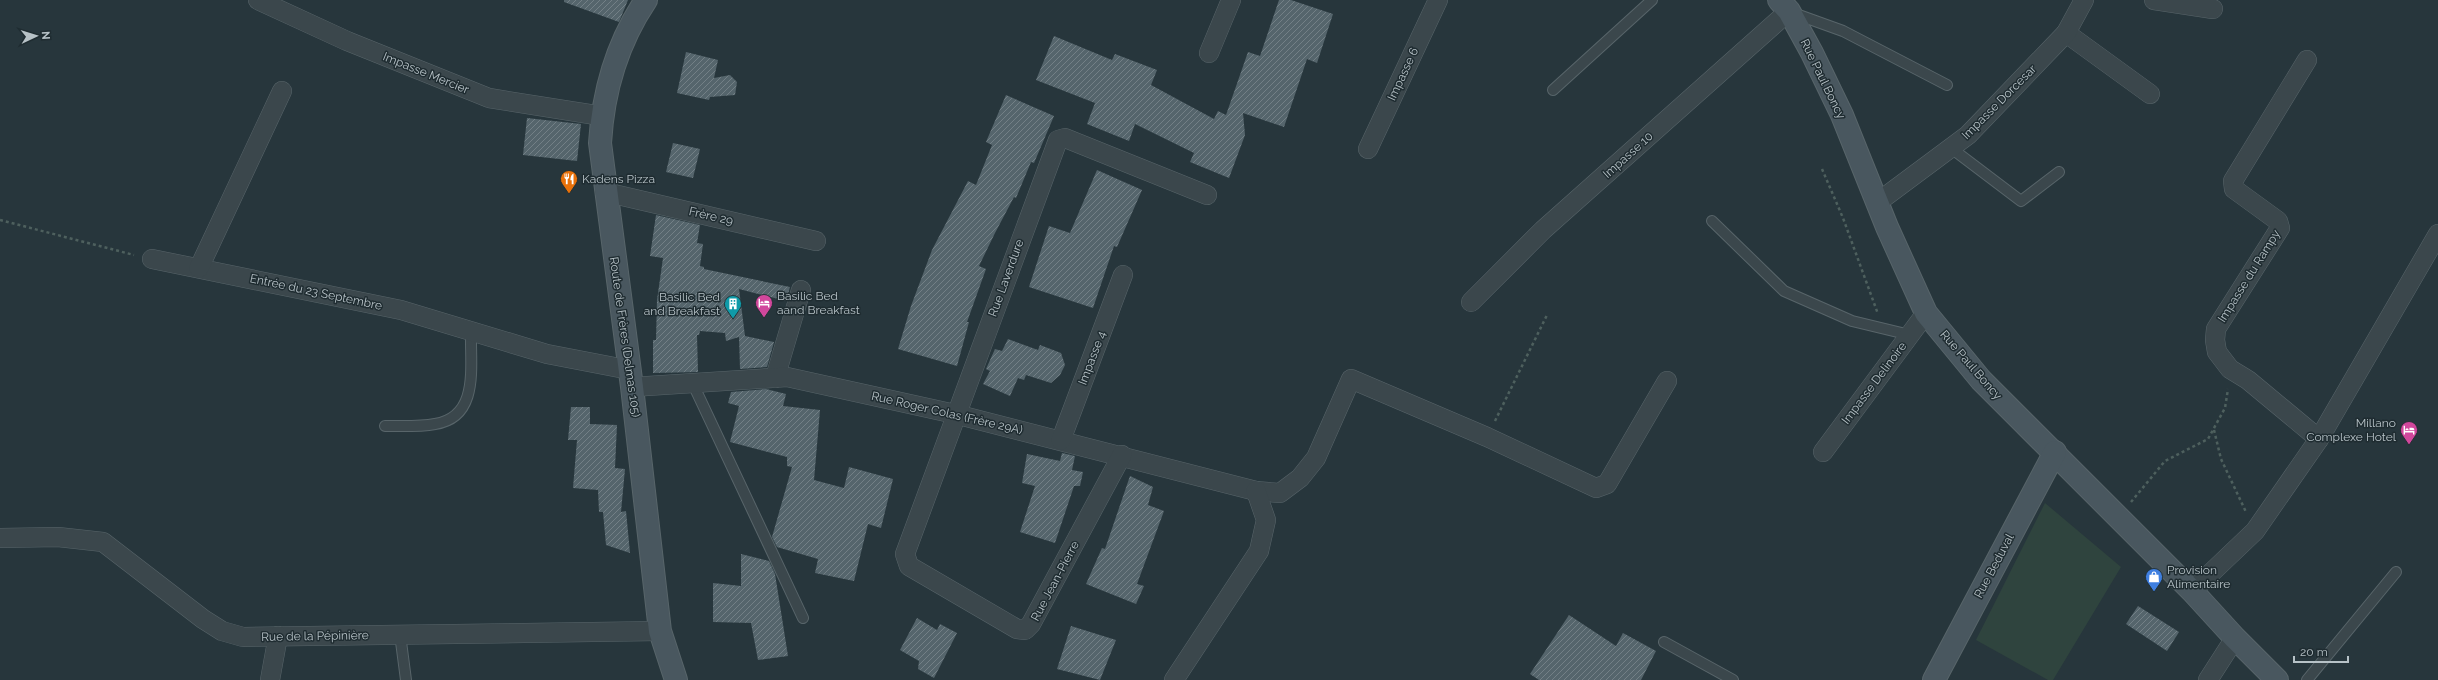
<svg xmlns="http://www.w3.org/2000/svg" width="2438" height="680" font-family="Raleway,sans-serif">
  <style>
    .pitch { fill: #2f443e }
    .building { fill: url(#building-hatch) }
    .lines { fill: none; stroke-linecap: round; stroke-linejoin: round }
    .lane-casing { stroke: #58656a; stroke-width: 12 }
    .street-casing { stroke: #58656a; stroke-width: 20 }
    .secondary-casing { stroke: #58656a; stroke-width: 24 }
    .path { stroke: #4e605e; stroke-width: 2.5; stroke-dasharray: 3 3; stroke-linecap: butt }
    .lane { stroke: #3b474c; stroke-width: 10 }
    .street { stroke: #3b474c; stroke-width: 19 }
    .secondary { stroke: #49575f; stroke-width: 22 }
    .labels { text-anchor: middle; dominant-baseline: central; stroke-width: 3; stroke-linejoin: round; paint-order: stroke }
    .street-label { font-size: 12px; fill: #b7c2c7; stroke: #1f2c31 }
    .poi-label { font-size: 12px; fill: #b7c2c7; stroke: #1f2c31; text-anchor: start }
  </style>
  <defs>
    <pattern id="building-hatch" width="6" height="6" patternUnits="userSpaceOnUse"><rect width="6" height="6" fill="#55656c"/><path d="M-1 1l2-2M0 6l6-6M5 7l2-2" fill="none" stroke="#738086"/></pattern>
  </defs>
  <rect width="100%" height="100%" fill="#27363c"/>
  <polygon class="pitch" points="2045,503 2121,567 2053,680 2048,680 1976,640"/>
  <g class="building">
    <polygon points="564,0 628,0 619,22 564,2"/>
    <polygon points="1279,0 1291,0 1333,14 1317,63 1307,59 1284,127 1243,113 1245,135 1229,178 1190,162 1194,153 1135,124 1129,141 1087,124 1095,103 1036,80 1054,36 1112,60 1115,54 1157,70 1151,85 1214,119 1218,111 1226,115 1248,52 1260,56"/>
    <polygon points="686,52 718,60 714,78 730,75 737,82 735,95 710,97 709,100 677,93"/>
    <polygon points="1006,95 1054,116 1034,163 1031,162 1016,198 1014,197 995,233 979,266 986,269 967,322 969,322 957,366 898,349 911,306 932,250 968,181 976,185 992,145 986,142"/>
    <polygon points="527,118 581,124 577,161 523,155"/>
    <polygon points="673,143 700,149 693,178 666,172"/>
    <polygon points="1097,170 1142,190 1117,247 1114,246 1093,308 1029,287 1049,226 1070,233"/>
    <polygon points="656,215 700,225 697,243 703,244 700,266 704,267 704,269 790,287 786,301 739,289 745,336 774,342 767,367 740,369 739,337 726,341 725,333 700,331 699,335 697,335 698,372 653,373 653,340 656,340 657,300 663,258 650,256"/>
    <polygon points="1008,339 1038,350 1040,345 1061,353 1065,365 1060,375 1051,383 1026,375 1024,380 1018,378 1010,396 983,384 990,371 986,369 995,349 1002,351"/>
    <polygon points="766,389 786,394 783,406 820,410 814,480 844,488 849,467 893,479 881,528 868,524 854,581 815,573 818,559 777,547 772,537 792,467 787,466 787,457 730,442 739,406 728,403 731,392"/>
    <polygon points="571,407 590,407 590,424 617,425 615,468 625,469 621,512 626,511 630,553 606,545 603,512 599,512 598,490 573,488 577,440 568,440"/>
    <polygon points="1062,453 1075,456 1072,470 1083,472 1080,486 1074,486 1055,543 1020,532 1035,486 1022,483 1027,454 1060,461"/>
    <polygon points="1130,476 1153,487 1148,505 1164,511 1137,584 1144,586 1136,604 1086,584 1102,548 1105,549"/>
    <polygon points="741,554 769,561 775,574 788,656 758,660 751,623 713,622 713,583 741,586"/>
    <polygon points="2138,606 2179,632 2167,651 2126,624"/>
    <polygon points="1569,615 1616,646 1623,633 1656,651 1641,680 1539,680 1530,674"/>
    <polygon points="917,618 937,630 940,624 957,633 934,678 918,669 919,661 900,650"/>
    <polygon points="1071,626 1116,640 1100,680 1057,669"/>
  </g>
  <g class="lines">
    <defs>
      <g id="lane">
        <polyline points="1793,13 1843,31 1947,85"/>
        <polyline points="1553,90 1652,0"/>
        <polyline points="1951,148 2021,201 2059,172"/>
        <polyline points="1712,221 1784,291 1852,321 1910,335"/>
        <polyline points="692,382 803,618"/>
        <path d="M385,426C402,426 419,427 435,424C480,417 470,366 471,331"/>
        <polyline points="400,634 406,680"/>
        <polyline points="1664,642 1733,680"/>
        <polyline points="2307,680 2396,572"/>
      </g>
      <g id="street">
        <polyline points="258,0 347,41 489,98 602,116"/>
        <polyline points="2154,0 2213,9"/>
        <polyline points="2066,33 2150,94"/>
        <polyline points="1209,53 1231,0"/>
        <polyline points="2307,60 2233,181 2234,189 2278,221 2280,228 2216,329 2215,340 2217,352 2230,369 2248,380 2319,439"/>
        <polyline points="1368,149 1438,0"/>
        <polyline points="605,192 816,241"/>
        <polyline points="1878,202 1968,135 2066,33 2084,0"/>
        <polyline points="152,259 401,310 547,354 630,370"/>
        <polyline points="199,268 282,91"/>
        <polyline points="1471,302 1543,230 1789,11"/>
        <polyline points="775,378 801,290"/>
        <polyline points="632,387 787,377 955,414 1256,491 1280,493 1300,478 1316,458 1351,379 1487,437 1596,488 1607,484 1667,381"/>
        <polyline points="1061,440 1123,275"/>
        <polyline points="1823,452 1926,313"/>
        <polyline points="1122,455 1031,624 1025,630 1017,629 909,566 905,554 1058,140 1065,138 1207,195"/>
        <polyline points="0,538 58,537 103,542 203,619 222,631 243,637 660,631"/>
        <polyline points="2192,591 2255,531 2319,439 2438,234"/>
        <polyline points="270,680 278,636"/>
        <polyline points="1174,680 1259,551 1266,520 1256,491"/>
        <polyline points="2208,680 2235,638"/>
      </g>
      <g id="secondary">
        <path d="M646,0C617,43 603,92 600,143L632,387L660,631L676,680"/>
        <polyline points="1779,0 1789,11 1812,53 1842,115 1887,227 1926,313 1981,380 2192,591 2235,638 2277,680"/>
        <polyline points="1934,680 2055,452"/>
      </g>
    </defs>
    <use href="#lane" class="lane-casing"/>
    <use href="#street" class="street-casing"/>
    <use href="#secondary" class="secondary-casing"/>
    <g class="path">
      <polyline points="1822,169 1843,218 1878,314"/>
      <polyline points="0,220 134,255"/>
      <polyline points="1495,421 1547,315"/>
      <polyline points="2214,430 2221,459 2246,512"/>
      <polyline points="2131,502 2165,461 2208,439 2225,408 2228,389"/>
    </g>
    <use href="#lane" class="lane"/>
    <use href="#street" class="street"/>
    <use href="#secondary" class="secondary"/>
  </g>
  <defs>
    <symbol id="restaurant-pin" viewBox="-11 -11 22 30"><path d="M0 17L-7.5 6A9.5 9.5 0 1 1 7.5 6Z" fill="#e8710a" stroke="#1f2c31"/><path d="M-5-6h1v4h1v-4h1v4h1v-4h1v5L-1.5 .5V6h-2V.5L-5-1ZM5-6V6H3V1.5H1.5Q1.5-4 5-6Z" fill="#fff"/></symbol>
    <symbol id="hotel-pin" viewBox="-11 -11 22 30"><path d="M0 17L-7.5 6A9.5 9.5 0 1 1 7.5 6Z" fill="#d1479c" stroke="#1f2c31"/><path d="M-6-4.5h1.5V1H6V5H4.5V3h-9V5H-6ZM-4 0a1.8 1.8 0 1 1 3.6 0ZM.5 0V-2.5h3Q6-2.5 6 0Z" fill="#fff"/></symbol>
    <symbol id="building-pin" viewBox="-11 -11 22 30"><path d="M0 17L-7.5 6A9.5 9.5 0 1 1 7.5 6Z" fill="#0f9aa8" stroke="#1f2c31"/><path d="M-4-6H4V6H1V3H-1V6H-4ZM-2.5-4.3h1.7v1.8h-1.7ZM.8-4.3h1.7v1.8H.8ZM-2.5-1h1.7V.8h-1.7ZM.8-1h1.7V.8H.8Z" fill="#fff"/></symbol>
    <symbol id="shop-pin" viewBox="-11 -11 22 30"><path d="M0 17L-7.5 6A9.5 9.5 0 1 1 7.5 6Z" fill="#3f7fe0" stroke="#1f2c31"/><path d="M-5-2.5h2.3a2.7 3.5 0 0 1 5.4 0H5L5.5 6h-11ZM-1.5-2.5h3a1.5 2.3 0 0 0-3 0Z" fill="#fff"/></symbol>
  </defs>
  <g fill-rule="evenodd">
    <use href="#restaurant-pin" x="559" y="169" width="20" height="27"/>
    <use href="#hotel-pin" x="754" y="293" width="20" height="27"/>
    <use href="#building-pin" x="723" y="294" width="20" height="27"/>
    <use href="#hotel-pin" x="2399" y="420" width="20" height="27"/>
    <use href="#shop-pin" x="2144" y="567" width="20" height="27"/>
  </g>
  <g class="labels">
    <g class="street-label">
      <text transform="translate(426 73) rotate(22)">Impasse Mercier</text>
      <text transform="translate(1403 74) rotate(-65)">Impasse 6</text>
      <text transform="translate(1823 79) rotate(64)">Rue Paul Boncy</text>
      <text transform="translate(1999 102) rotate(-45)">Impasse Dorcesar</text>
      <text transform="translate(1628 155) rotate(-42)">Impasse 10</text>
      <text transform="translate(711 216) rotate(13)">Frère 29</text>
      <text transform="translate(2249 276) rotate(-58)">Impasse du Rampy</text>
      <text transform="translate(1006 278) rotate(-70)">Rue Laverdure</text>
      <text transform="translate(316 292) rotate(12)">Entrée du 23 Septembre</text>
      <text transform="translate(625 337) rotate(82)">Route de Frères (Delmas 105)</text>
      <text transform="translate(1092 358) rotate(-69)">Impasse 4</text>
      <text transform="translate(1971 365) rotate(49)">Rue Paul Boncy</text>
      <text transform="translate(1874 383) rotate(-53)">Impasse Delinoire</text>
      <text transform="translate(947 413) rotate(13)">Rue Roger Colas (Frère 29A)</text>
      <text transform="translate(1994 566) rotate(-62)">Rue Beduval</text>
      <text transform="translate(1055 581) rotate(-62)">Rue Jean-Pierre</text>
      <text transform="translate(315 636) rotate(-1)">Rue de la Pépinière</text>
    </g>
    <g class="poi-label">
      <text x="582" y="179">Kadens Pizza</text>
      <text x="777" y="296">Basilic Bed<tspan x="777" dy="14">aand Breakfast</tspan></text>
      <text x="720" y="297" text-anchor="end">Basilic Bed<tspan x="720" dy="14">and Breakfast</tspan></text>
      <text x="2396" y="423" text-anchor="end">Millano<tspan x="2396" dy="14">Complexe Hotel</tspan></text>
      <text x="2167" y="570">Provision<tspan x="2167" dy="14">Alimentaire</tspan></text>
    </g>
  </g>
  <g transform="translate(36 36) rotate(86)" stroke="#1f2c31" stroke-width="3" paint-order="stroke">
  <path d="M0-3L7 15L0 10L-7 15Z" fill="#b7c2c7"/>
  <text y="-6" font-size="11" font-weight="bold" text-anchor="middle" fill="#b7c2c7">N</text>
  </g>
  <path d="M2294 656v6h54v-6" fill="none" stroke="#b7c2c7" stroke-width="2"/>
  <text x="2300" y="656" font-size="12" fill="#b7c2c7" stroke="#1f2c31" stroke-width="3" paint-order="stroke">20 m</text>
</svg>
